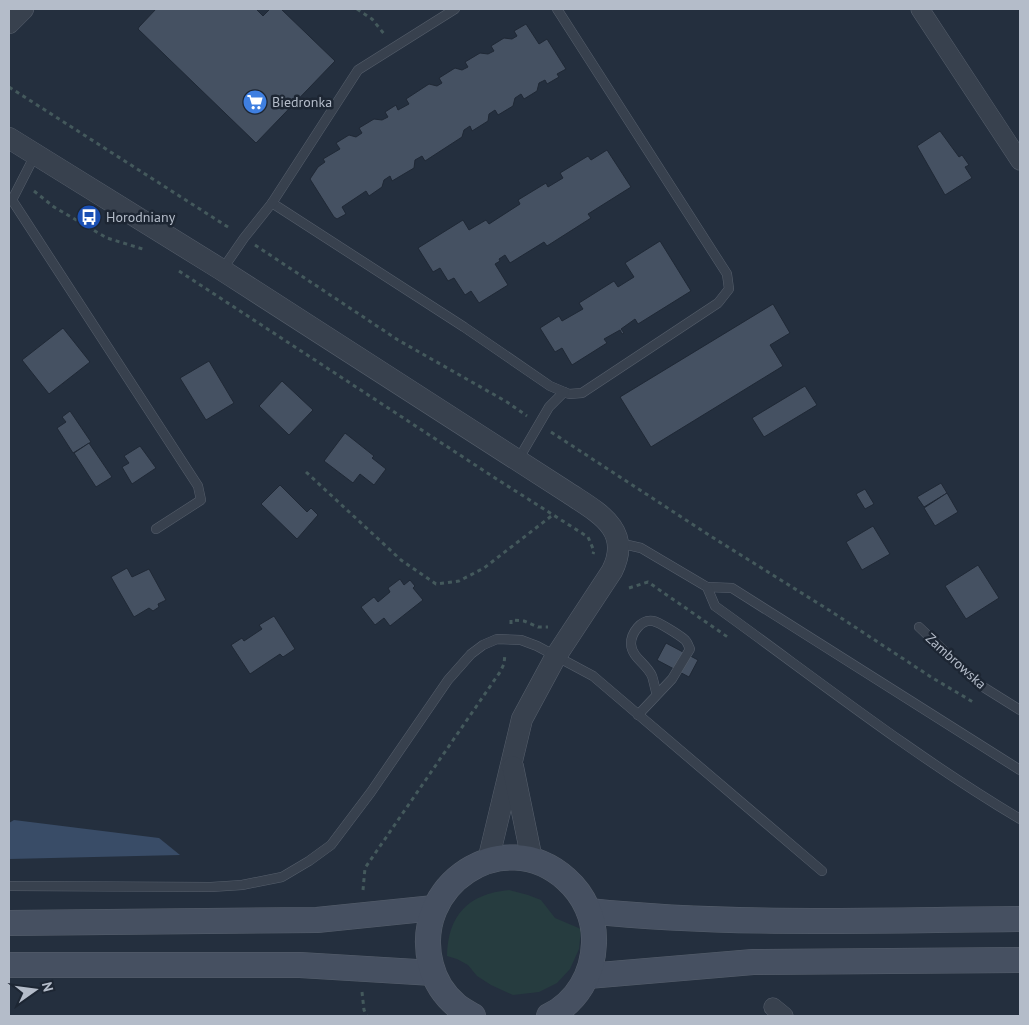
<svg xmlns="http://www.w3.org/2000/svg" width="1029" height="1025" font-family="'PT Sans',sans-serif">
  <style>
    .green { fill: #263c3f }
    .water { fill: #394c67 }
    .building { fill: #455162; stroke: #1f2835 }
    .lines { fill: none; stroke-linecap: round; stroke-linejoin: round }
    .service-casing { stroke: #565f6c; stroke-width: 10 }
    .minor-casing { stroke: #565f6c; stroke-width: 19 }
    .tertiary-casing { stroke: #565f6c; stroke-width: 22 }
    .secondary-casing { stroke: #565f6c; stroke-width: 26 }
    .path { stroke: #44595c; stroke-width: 3; stroke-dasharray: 4 4; stroke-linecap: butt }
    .service { stroke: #38414e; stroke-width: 9 }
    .minor { stroke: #38414e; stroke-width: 18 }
    .tertiary { stroke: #38414e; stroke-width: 21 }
    .secondary { stroke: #465061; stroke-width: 25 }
    .labels { text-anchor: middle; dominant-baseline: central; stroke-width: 5; stroke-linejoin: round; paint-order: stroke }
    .poi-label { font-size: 14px; fill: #b4bcc9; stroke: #1d2633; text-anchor: start }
    .street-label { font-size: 14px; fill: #b4bcc9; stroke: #1d2633 }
  </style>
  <rect width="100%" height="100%" fill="#242f3e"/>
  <path class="green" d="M509,890L528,895L541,900L555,918L581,929L579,949L570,969L557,983L539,992L513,995L491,985L477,976L468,965L457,959L447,956C448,915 468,894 509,890Z"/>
  <polygon class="water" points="14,820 159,838 180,855 9,859 9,823"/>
  <g class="building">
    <polygon points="156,9 256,9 263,16 270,9 281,9 335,61 256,143 138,29 139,27"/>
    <polygon points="526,24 539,44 547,39 566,69 557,74 559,77 547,84 545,80 539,83 537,91 524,99 521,94 515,98 513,106 498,115 495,110 489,114 488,121 472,131 470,126 464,130 462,137 425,161 422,156 415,160 414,168 392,181 390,176 384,180 382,187 369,196 366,191 342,207 346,214 337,219 334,217 310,179 318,167 325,162 323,159 340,149 336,143 349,135 356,137 362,133 359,128 374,119 382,120 388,117 385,112 396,105 398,110 409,104 406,99 429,84 437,86 442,83 439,78 455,68 462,70 468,67 465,62 480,53 488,54 494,51 491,46 504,38 512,39 517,36 514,31"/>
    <polygon points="940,131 959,157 962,155 969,165 965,167 972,178 945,195 917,146"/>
    <polygon points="607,150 631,187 588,214 591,218 547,246 544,242 510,263 505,255 499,259 500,261 495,264 508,285 479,303 471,291 465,295 454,278 448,281 440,268 433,272 418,248 463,220 469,230 486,220 489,224 520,204 518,200 546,183 548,187 563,178 560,173 588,156 591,160"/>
    <polygon points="660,241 691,291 638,324 635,319 621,329 624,333 622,334 620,330 604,339 607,343 572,365 562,348 555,352 540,328 559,316 562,321 583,309 579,303 614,281 618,287 634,277 625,263"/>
    <polygon points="773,304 790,333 770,345 783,366 651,447 620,397"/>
    <polygon points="63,328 90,362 49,394 22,360"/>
    <polygon points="209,361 234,403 206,420 180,378"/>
    <polygon points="282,381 313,410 289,435 259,406"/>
    <polygon points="805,386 817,405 764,437 752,418"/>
    <polygon points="70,411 91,442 73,453 57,428 66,422 62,417"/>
    <polygon points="345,433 374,456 372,458 386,469 374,485 360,474 353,483 324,461"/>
    <polygon points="89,443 112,477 96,487 74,453"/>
    <polygon points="140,446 156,468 132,484 122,467 129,463 124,456"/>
    <polygon points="941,483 947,493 924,507 917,497"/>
    <polygon points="280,485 307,512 311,508 318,515 297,539 261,504"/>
    <polygon points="865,489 874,504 865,509 856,494"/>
    <polygon points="947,493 958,512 935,526 924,508"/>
    <polygon points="873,526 890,554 862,570 846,542"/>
    <polygon points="978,565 999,598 966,619 945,586"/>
    <polygon points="127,568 132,577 149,569 166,600 158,604 159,607 153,611 149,608 134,617 111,577"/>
    <polygon points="400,579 404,585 410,580 415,586 413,588 423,600 390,626 384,618 375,625 361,607 374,597 378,602 390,592 388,588"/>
    <polygon points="274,616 295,649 283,657 280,654 250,674 231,645 242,638 244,641 262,629 259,625"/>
    <polygon points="666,643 698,660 689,677 657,660"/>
  </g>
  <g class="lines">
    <defs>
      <g id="service">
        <polyline points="35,155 12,200 198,486 201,500 156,529"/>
        <polyline points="272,203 464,327 550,386 569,394 582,393 718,303 729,289 727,274 557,9"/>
        <polyline points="222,270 244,238 272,203 358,70 455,9"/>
        <polyline points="518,460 549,407 564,392"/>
        <polyline points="619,543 641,548 707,587 732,588 1020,770"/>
        <path d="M707,587L715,606C815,678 914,756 1020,819"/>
        <polyline points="919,627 980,685 1020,710"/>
        <path d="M638,715L672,679L690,649C688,645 687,641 684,639C679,635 659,622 653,621C641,619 631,633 631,644C632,658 646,663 652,676C654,682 655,689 657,695"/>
        <polyline points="9,886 211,887 242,885 282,877 309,861 331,845 371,792 448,680 471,654 483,645 497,639 521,640 537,646 593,676 822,871"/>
      </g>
      <g id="minor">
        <polyline points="920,9 1020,161"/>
        <polyline points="773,1007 784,1016"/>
      </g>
      <g id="tertiary">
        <polyline points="9,23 23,9"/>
        <path d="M9,138L222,270L567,492C597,512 633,529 612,571L556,656L522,719L488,861"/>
        <polyline points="513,767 532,860"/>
      </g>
      <g id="secondary">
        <path d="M589,911C732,926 876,920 1020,919"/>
        <polyline points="9,923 317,920 434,908"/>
        <polyline points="9,965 300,965 433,973"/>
        <polyline points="588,976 753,962 1020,960"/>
        <path d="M473,1016C468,1013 462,1010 457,1006C445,996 435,981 431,965C410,885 503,823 566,879C584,895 595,918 594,943C593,974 577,1002 549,1016"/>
      </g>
    </defs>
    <use href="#service" class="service-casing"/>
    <use href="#minor" class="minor-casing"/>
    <use href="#tertiary" class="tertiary-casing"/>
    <use href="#secondary" class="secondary-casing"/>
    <g class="path">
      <polyline points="357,9 372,19 385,35"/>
      <polyline points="9,87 231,229"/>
      <polyline points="34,191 54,207 107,238 146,250"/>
      <polyline points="255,245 398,340 507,402 527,416"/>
      <polyline points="179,271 495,478 588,537 594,551 593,554"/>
      <polyline points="551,432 712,537 832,612 931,677 973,702"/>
      <polyline points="306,472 401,560 436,584 459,581 484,568 554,514"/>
      <polyline points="629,588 648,582 729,638"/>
      <polyline points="511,624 511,620 524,621 538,627 548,627"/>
      <polyline points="363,890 365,868 500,672 504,664 505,654"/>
      <polyline points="362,992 364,1010 367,1016"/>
    </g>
    <use href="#service" class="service"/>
    <use href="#minor" class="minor"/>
    <use href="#tertiary" class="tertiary"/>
    <use href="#secondary" class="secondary"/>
  </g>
  <defs>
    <symbol id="supermarket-disc" viewBox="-11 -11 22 22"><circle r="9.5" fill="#3f7fe0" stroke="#1d2633"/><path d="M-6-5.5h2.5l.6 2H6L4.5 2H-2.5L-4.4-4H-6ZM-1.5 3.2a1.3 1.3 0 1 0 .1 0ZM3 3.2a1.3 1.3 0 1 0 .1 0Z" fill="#fff"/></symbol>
    <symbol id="bus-disc" viewBox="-11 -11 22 22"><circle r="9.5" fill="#1a4fb4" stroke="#1d2633"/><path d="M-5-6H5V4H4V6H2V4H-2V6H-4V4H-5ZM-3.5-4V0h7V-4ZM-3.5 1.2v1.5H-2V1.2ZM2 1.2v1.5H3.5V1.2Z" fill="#fff"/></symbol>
  </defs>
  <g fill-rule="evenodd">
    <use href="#supermarket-disc" x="241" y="88" width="28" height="28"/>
    <use href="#bus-disc" x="75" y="203" width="28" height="28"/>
  </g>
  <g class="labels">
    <g class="poi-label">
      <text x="272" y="102">Biedronka</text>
      <text x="106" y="217">Horodniany</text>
    </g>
    <g class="street-label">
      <text transform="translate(956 661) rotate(42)">Zambrowska</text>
    </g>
  </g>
  <rect width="1029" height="1025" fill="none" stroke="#b4bcc9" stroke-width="20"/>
  <g transform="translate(35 990) rotate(76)" stroke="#1d2633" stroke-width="4" paint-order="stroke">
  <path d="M0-4L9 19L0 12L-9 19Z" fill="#b4bcc9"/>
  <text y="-8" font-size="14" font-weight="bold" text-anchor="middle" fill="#b4bcc9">N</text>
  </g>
</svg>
